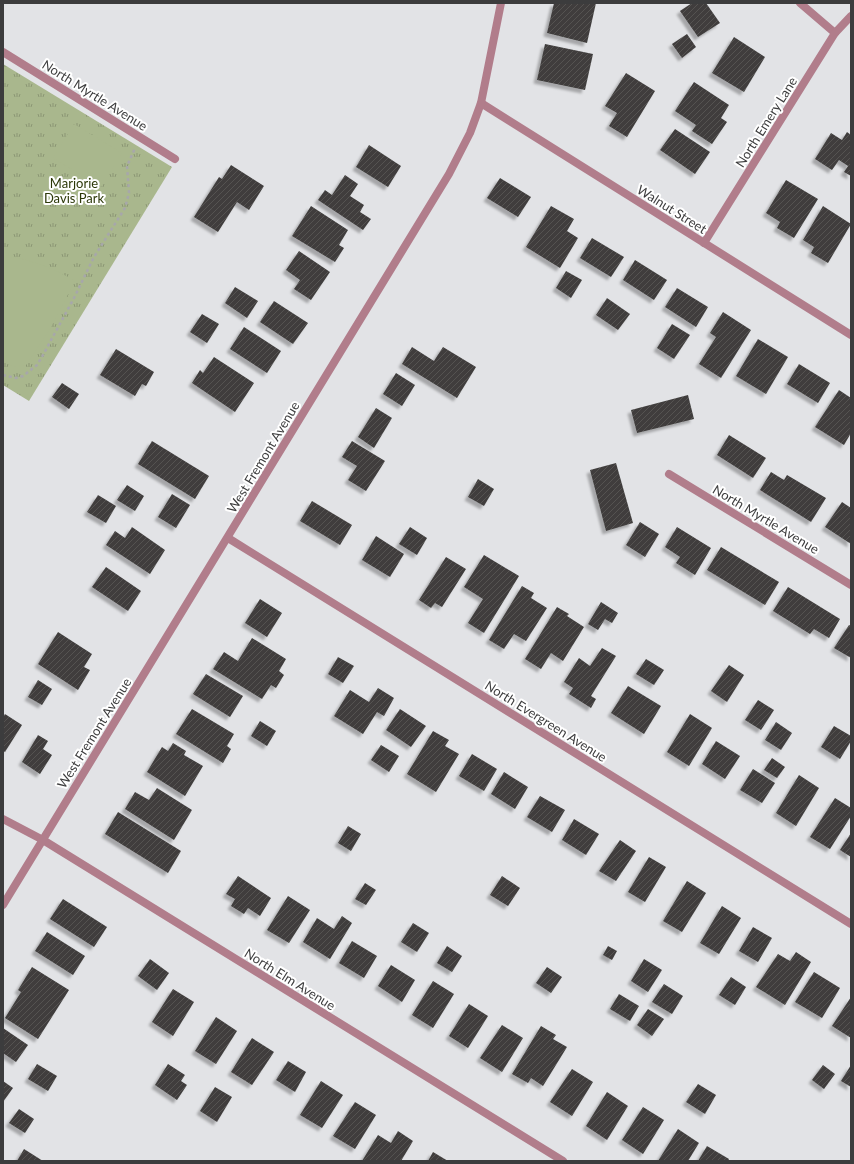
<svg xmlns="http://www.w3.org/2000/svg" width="854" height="1164" font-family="Lato,sans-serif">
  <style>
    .park { fill: url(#park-tufts) }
    .pitch { fill: #a9b78d }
    .building { fill: url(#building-hatch); filter: url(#shadow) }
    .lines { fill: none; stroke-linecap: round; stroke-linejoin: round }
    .path { stroke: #a7a7aa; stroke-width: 2.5; stroke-dasharray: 3 3; stroke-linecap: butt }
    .street { stroke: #b17d8b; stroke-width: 8 }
    .labels { text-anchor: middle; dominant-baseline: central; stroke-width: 4; stroke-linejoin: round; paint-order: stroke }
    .street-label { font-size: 13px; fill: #3c3c3d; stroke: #fff }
    .park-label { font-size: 13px; fill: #2c3808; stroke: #fff }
  </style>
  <defs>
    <pattern id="park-tufts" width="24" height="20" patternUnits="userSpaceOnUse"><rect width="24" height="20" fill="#a9b78d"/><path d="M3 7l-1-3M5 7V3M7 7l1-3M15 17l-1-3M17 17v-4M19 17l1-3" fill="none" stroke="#8b9674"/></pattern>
    <pattern id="building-hatch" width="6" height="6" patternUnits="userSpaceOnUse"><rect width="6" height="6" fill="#403e3d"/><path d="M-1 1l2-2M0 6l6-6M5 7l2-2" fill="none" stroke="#545251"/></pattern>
    <filter id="shadow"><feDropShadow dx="-3.5" dy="3.5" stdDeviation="1" flood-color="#0004"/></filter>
  </defs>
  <rect width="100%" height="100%" fill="#e2e3e6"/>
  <polygon class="park" points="3,64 172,167 29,401 3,385"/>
  <g class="pitch">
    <polygon points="74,124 122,153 101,187 53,158"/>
    <path d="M14,257C37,262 55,269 75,281L50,329L26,365L13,367L3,361V258Z"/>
  </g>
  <g class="building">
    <polygon points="554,3 596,3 587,43 547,33"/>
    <polygon points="692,3 706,3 720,23 698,37 680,11"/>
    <polygon points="687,34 696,47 682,58 672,44"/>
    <polygon points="734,37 765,57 744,92 712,73"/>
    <polygon points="545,44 593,54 585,90 537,80"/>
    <polygon points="626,73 655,91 627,137 609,126 617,113 605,106"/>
    <polygon points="694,82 729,105 721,118 727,122 712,144 692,131 696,125 675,111"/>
    <polygon points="675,129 710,152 695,174 660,150"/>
    <polygon points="847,132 851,135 851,176 844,172 848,166 839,160 832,170 815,159 831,133 842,140"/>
    <polygon points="369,145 401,166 388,187 356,167"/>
    <polygon points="231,165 264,186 249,210 237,202 218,232 194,217 219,177 222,179"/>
    <polygon points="345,175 358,184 350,196 364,205 360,212 371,219 363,230 318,200 325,190 332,195"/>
    <polygon points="500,178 531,197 518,217 487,198"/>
    <polygon points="786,180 818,199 794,238 777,228 780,222 766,213"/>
    <polygon points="311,206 348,230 339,245 344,248 335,262 292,236"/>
    <polygon points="551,206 574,219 567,231 578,238 560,268 526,247"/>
    <polygon points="823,206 851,224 828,263 811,253 814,247 803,240"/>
    <polygon points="592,238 624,257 611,277 580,258"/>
    <polygon points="299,251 330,272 311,300 294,289 300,280 286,270"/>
    <polygon points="635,260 667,280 654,300 623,280"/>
    <polygon points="566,271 582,280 571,298 556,288"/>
    <polygon points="235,287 258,301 247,318 225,303"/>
    <polygon points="677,288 708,307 696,327 665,307"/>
    <polygon points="607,298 630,314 618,330 596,315"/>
    <polygon points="274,301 308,323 293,344 260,322"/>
    <polygon points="723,312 751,330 721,378 699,364 716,337 710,333"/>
    <polygon points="202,314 219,324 207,343 190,332"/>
    <polygon points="672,324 690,335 674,359 657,348"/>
    <polygon points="244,327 281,351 267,373 230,349"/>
    <polygon points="758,339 788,357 766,394 736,376"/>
    <polygon points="412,347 434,361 443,347 476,367 457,398 402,364"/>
    <polygon points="116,349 154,372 146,386 142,384 135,396 100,375"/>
    <polygon points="214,357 254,383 235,412 192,383 200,370 203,373"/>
    <polygon points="799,364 830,383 818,403 787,384"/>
    <polygon points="396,373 415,385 402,406 383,394"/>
    <polygon points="62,383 79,394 69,409 52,397"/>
    <polygon points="839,390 851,398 851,433 844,445 815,427"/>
    <polygon points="688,395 694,419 637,433 631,410"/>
    <polygon points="376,408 392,418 374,448 358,437"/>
    <polygon points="729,435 766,458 753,478 717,455"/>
    <polygon points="152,441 209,476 195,499 138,464"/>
    <polygon points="352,441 385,461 366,491 348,480 357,466 342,457"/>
    <polygon points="616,463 633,523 606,531 590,470"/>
    <polygon points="771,472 784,480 787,475 826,498 811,522 760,490"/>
    <polygon points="478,479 494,489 484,506 468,497"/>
    <polygon points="127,485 144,496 135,511 117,500"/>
    <polygon points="172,494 190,505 176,528 158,517"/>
    <polygon points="98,495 116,506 106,523 87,512"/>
    <polygon points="312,501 352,525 340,545 300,521"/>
    <polygon points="842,502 851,508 851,544 825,527"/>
    <polygon points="640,522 659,534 645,557 626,545"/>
    <polygon points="132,527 165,550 150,574 106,545 115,531 125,538"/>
    <polygon points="410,527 427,538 417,555 399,544"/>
    <polygon points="677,527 711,548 695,575 676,563 680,557 665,547"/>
    <polygon points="376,536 404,554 390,577 362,560"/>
    <polygon points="721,547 779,582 765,605 707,570"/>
    <polygon points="484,555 519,576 484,633 468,623 483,599 464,587"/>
    <polygon points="446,557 466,569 442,607 435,603 431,608 419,600"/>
    <polygon points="106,567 141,591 128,611 92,587"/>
    <polygon points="522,586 534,593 531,598 547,608 526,641 514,634 504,649 489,640"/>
    <polygon points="788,587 840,619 829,638 814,629 810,634 773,611"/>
    <polygon points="260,599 282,613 267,637 245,623"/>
    <polygon points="601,602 618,613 612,623 605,619 598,630 588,624"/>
    <polygon points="557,607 569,614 567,616 584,627 563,661 551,653 541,669 525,659"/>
    <polygon points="849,625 851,626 851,658 834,648"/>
    <polygon points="58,632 92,654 84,667 90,670 78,690 38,664"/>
    <polygon points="252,638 286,659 279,671 284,675 276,688 271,685 262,699 213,669 224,652 238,661"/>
    <polygon points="602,648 616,656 591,696 596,699 591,708 569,694 573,688 564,682 579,658 590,666"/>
    <polygon points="338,657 354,666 343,683 328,674"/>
    <polygon points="646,659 664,670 654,685 636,674"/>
    <polygon points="729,665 744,675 727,702 711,691"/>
    <polygon points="206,674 243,696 230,717 193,694"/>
    <polygon points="38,680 52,689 42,705 28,697"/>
    <polygon points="628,686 661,706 644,734 611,713"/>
    <polygon points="378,688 394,698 384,716 377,712 363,734 334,716 350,690 369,702"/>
    <polygon points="758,700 774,710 761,730 745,720"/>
    <polygon points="192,709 234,734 227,746 231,749 223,763 176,734"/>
    <polygon points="400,709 426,726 411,747 386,730"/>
    <polygon points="5,714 22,725 5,752 3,751 3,717"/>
    <polygon points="690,714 712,728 689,766 667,752"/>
    <polygon points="260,721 276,731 267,746 251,736"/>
    <polygon points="776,722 792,733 781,750 765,740"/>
    <polygon points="834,726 851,736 851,741 840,759 821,747"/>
    <polygon points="433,731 449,740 445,746 459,754 436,792 407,774"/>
    <polygon points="38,735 48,741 43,749 52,755 40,774 22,762"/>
    <polygon points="716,741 740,756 725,779 702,764"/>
    <polygon points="173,743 186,751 184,755 203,766 185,796 147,772 162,747 168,751"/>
    <polygon points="381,745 399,756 389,772 371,760"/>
    <polygon points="472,754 497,769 484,791 459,776"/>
    <polygon points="772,758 785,767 777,778 764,770"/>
    <polygon points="753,769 775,783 762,803 740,790"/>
    <polygon points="504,772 528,787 515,809 491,794"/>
    <polygon points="799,775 819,788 796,826 776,813"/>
    <polygon points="157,788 192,810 174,840 125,809 135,792 149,800"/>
    <polygon points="540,796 565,810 552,832 527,817"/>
    <polygon points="835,798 851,808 851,816 830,849 810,837"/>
    <polygon points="118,812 181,851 168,873 105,834"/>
    <polygon points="574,819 599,834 586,855 562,840"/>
    <polygon points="348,826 361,834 351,851 338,843"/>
    <polygon points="851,833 851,857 840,850"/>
    <polygon points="620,840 636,851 616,881 599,871"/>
    <polygon points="649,857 666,867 645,902 628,892"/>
    <polygon points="238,876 271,898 260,916 248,908 244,914 231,906 235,899 226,894"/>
    <polygon points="502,876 520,888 508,906 490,895"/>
    <polygon points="687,881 706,893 682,932 663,921"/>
    <polygon points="365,883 376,890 366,905 355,899"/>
    <polygon points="288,896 310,910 289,943 267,930"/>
    <polygon points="63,899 107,927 94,947 50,919"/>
    <polygon points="722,906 741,918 719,954 700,943"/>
    <polygon points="342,916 352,923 330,959 303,942 317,918 334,929"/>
    <polygon points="413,923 429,933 417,952 401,942"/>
    <polygon points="753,927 772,938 758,962 739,951"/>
    <polygon points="47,932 85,956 73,975 35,951"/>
    <polygon points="352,941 377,956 364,978 339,963"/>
    <polygon points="447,946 462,956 452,972 437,963"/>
    <polygon points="608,946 617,951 612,960 603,955"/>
    <polygon points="796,952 811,962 785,1005 756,987 778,954 790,961"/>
    <polygon points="150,959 169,973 157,990 138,976"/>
    <polygon points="644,959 662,970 648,992 631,981"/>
    <polygon points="391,965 415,980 402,1002 378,986"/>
    <polygon points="32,967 69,990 38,1039 5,1018 21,992 18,990"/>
    <polygon points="547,967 562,977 551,993 536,983"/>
    <polygon points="814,972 840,988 822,1018 795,1002"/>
    <polygon points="731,977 746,987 735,1005 719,995"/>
    <polygon points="433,981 454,994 433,1028 412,1015"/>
    <polygon points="664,984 683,996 672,1014 652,1002"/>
    <polygon points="173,989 194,1002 173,1036 152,1022"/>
    <polygon points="619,994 639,1006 630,1021 610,1009"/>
    <polygon points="851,997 851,1038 832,1026"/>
    <polygon points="469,1004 488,1016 468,1048 449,1036"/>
    <polygon points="648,1009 664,1019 652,1036 637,1025"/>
    <polygon points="216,1017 237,1031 216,1064 195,1051"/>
    <polygon points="502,1025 523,1038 502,1072 480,1058"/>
    <polygon points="541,1026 556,1035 553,1039 567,1047 543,1086 531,1078 528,1083 512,1074"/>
    <polygon points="3,1028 28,1045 16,1062 3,1053"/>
    <polygon points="252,1038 274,1052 252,1085 231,1072"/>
    <polygon points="288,1061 306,1072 295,1092 276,1080"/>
    <polygon points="37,1064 57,1076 48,1091 28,1079"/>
    <polygon points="168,1064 185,1075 181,1081 187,1085 177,1100 155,1085"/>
    <polygon points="823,1065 835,1074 824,1089 812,1080"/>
    <polygon points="851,1065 851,1087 841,1081"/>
    <polygon points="572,1069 593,1082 572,1116 550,1102"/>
    <polygon points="3,1081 13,1088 3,1102"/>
    <polygon points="321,1081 343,1095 322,1128 300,1115"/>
    <polygon points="698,1084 716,1095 705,1114 686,1102"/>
    <polygon points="215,1087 232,1097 217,1122 200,1111"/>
    <polygon points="607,1092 628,1106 607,1140 586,1126"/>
    <polygon points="355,1102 376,1115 355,1149 333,1136"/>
    <polygon points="643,1107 664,1120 643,1154 622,1140"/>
    <polygon points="19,1109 34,1119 25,1133 9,1123"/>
    <polygon points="678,1129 699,1143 688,1161 658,1161"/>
    <polygon points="398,1131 413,1141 401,1161 362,1161 378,1135 391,1143"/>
    <polygon points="707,1146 729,1159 728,1161 698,1161"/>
    <polygon points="24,1149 43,1161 17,1161"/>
    <polygon points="433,1152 448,1161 428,1161"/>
  </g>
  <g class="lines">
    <polyline class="path" points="3,375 16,378 23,376 37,365 43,355 74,298 94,257 125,208 129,193 127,166 135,148"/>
    <g class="street">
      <polyline points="800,3 835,33"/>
      <polyline points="3,52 175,159"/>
      <polyline points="481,103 851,335"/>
      <polyline points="704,243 835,33 851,16"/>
      <polyline points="669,474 851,585"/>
      <polyline points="228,538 851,924"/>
      <polyline points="3,819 43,840 563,1161"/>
      <polyline points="3,905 449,174 470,133 481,103 501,3"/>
    </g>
  </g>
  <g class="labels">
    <g class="street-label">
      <text transform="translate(95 95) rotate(32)">North Myrtle Avenue</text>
      <text transform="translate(766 122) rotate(-58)">North Emery Lane</text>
      <text transform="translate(672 209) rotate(32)">Walnut Street</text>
      <text transform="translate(263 457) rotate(-59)">West Fremont Avenue</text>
      <text transform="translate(766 519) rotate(31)">North Myrtle Avenue</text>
      <text transform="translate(546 721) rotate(32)">North Evergreen Avenue</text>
      <text transform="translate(94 733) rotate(-58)">West Fremont Avenue</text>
      <text transform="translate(290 979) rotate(32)">North Elm Avenue</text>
    </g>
    <g class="park-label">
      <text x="74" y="183">Marjorie<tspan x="74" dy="15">Davis Park</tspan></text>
    </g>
  </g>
  <rect width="854" height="1164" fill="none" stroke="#3c3c3d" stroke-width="8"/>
</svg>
